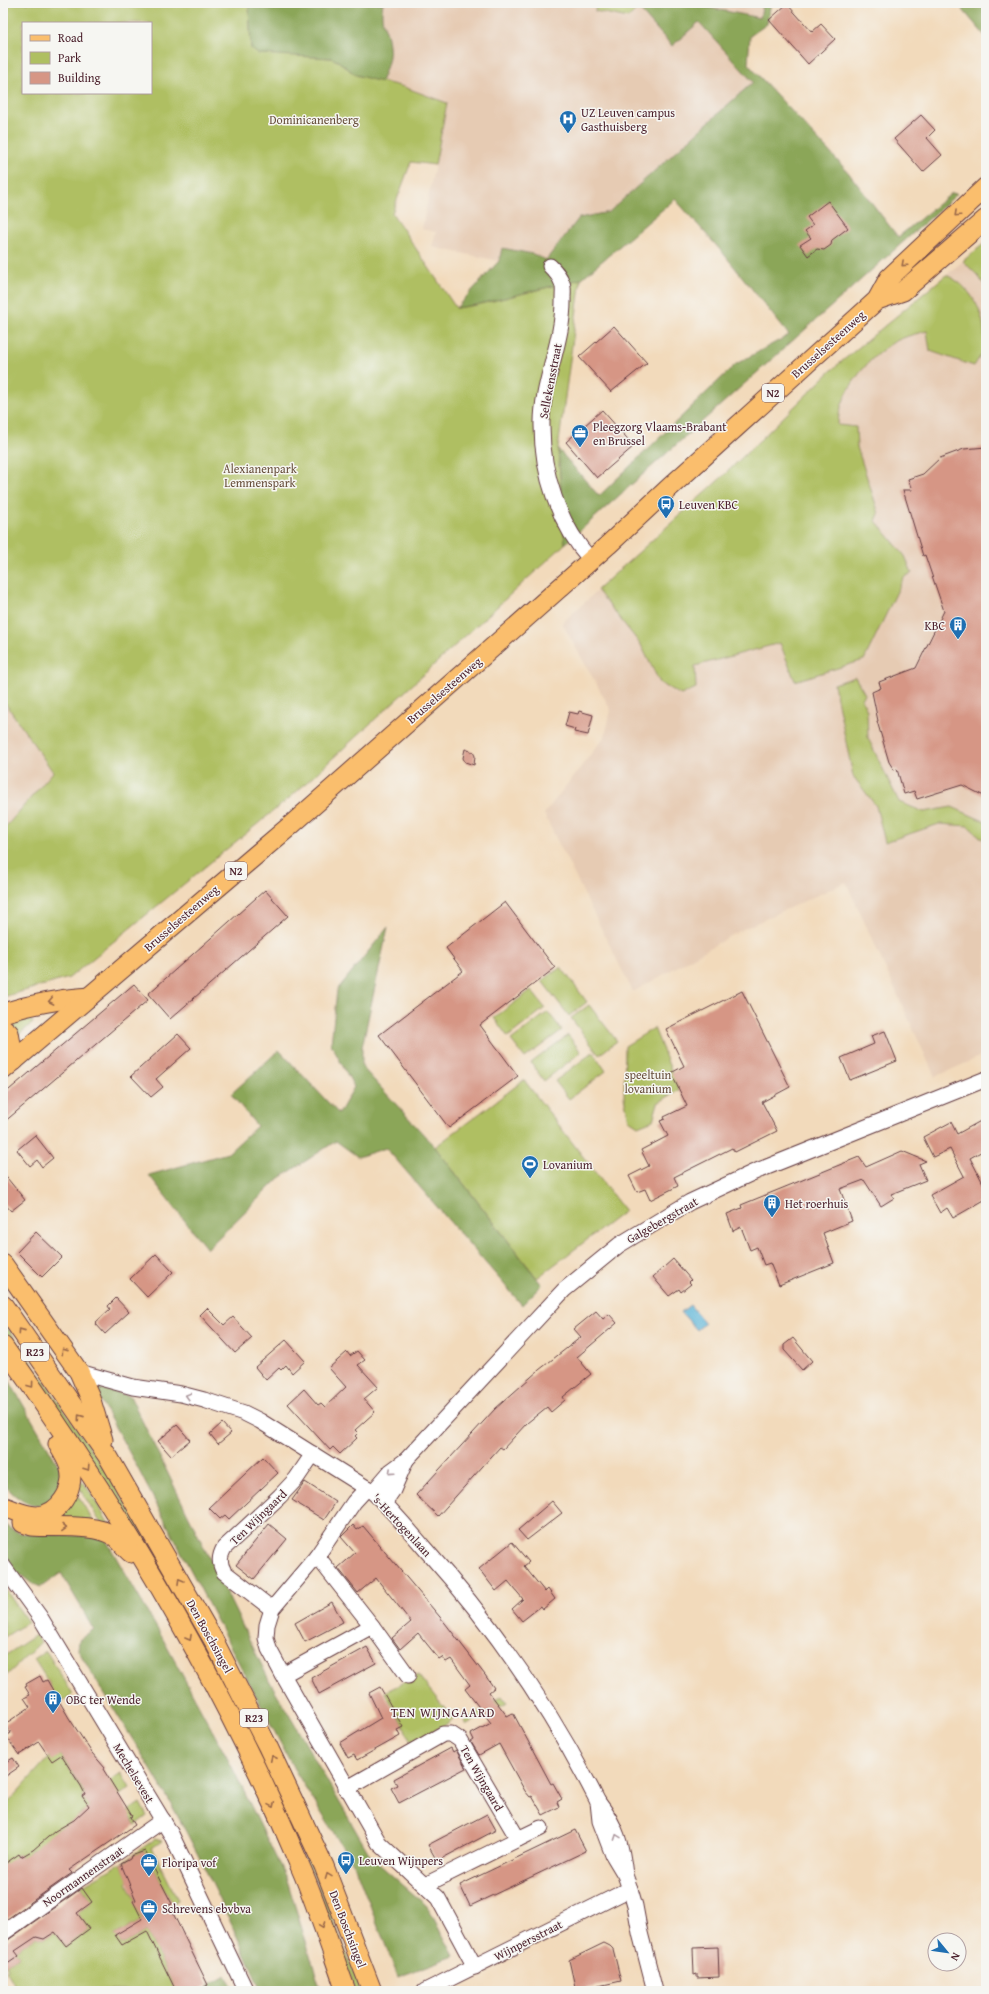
<svg xmlns="http://www.w3.org/2000/svg" width="989" height="1994" font-family="'Gentium Book Plus',serif">
  <style>
    .built { fill: #e6cbb3 }
    .green { fill: #afbf62; stroke: #7c6f46; fill-rule: evenodd }
    .forest { fill: #8ba658; stroke: #6a6242 }
    .water { fill: #5ab4d7; stroke: #526a81 }
    .building { fill: #d69685 }
    .lines { fill: none; stroke-linecap: round; stroke-linejoin: round }
    .minor-casing { stroke: #633b41; stroke-width: 17 }
    .major-casing { stroke: #633b41; stroke-width: 21 }
    .minor { stroke: #fff; stroke-width: 15 }
    .major { stroke: #fabe6d; stroke-width: 19 }
    .oneway { stroke: #996749 }
    .oneway2 { stroke: #ae9aa0 }
    .labels { text-anchor: middle; dominant-baseline: central; stroke-width: 3; stroke-linejoin: round; paint-order: stroke }
    .shield { fill: #f6f6f2; stroke: #7e6067; stroke-width: 1 }
    .shield-label { font-size: 11px; font-weight: bold; fill: #4a1f2b }
    .poi-label { font-size: 12px; fill: #4a1f2b; stroke: #f6f6f2; text-anchor: start }
    .park-label { font-size: 12px; fill: #684f3c; stroke: #f6f6f2 }
    .street-label { font-size: 12px; fill: #4a1f2b; stroke: #f6f6f2 }
    .neighbourhood-label { font-size: 13px; letter-spacing: 1px; fill: #4a1f2b; stroke: #f6f6f2 }
  </style>
  <rect width="100%" height="100%" fill="#f6f6f2"/>
  <filter id="ink" filterUnits="userSpaceOnUse"><feTurbulence type="fractalNoise" baseFrequency=".025" numOctaves="2"/><feDisplacementMap in="SourceGraphic" scale="8" xChannelSelector="R" yChannelSelector="G"/><feConvolveMatrix kernelMatrix="1 2 1 2 8 2 1 2 1" color-interpolation-filters="sRGB"/></filter>
  <filter id="wash" filterUnits="userSpaceOnUse"><feTurbulence type="fractalNoise" baseFrequency=".012" numOctaves="4" result="noise"/><feDisplacementMap in="SourceGraphic" scale="16" xChannelSelector="R" yChannelSelector="G"/><feGaussianBlur stdDeviation="0.9" result="paint"/><feColorMatrix in="noise" values="0 0 0 0 0 0 0 0 0 0 0 0 0 0 0 0 0 1.4 0 .05"/><feComposite in="paint" operator="in"/></filter>
  <g filter="url(#wash)">
    <rect width="100%" height="100%" fill="#f2dabb"/>
    <g class="built">
      <polygon points="383,3 639,3 638,8 698,22 753,82 609,212 579,218 546,260 533,254 501,248 499,261 432,247 436,232 422,229 447,103 404,87 381,82 387,65 380,17"/>
      <polygon points="685,3 763,3 760,18"/>
      <polygon points="986,242 986,1054 935,1077 846,882 739,931 633,992 544,814 605,736 611,710 562,623 722,477 835,367"/>
      <polygon points="3,700 53,772 3,830"/>
    </g>
    <g class="green">
      <path d="M3,3H249L251,48L258,53L331,58L338,61L356,75L404,87L447,103L435,165L411,162L392,213L456,308L476,305L581,279L558,449L565,544L293,795L69,978L3,997V830L53,772L3,700ZM23,23H151V93H23Z"/>
      <polygon points="596,3 639,3 638,8 628,18 595,11"/>
      <polygon points="986,242 986,288 979,277 963,261"/>
      <path d="M946,275C974,287 989,320 983,350C981,356 977,361 974,366L930,351L927,331C919,333 910,335 903,338C873,349 838,393 838,425L856,427L857,447L879,514L876,521L905,556L912,573L904,577L864,660L795,681L780,643L695,666L696,688L681,695L660,683L641,645L597,590L722,477L835,367Z"/>
      <polygon points="855,677 865,694 862,699 867,711 868,738 899,802 924,812 952,807 986,822 986,842 968,826 939,824 885,842 876,806 853,776 834,684"/>
      <polygon points="561,967 587,1002 569,1016 542,981"/>
      <polygon points="531,990 545,1008 508,1037 494,1018"/>
      <polygon points="589,1005 617,1041 599,1055 571,1018"/>
      <polygon points="548,1012 562,1030 525,1058 511,1040"/>
      <polygon points="28,1015 33,1023 17,1036 9,1020"/>
      <polygon points="654,1028 679,1090 658,1103 653,1120 638,1126 629,1120 624,1097 625,1046"/>
      <polygon points="568,1035 581,1052 544,1081 531,1063"/>
      <polygon points="593,1052 606,1071 569,1099 555,1081"/>
      <polygon points="524,1080 625,1211 537,1278 435,1147"/>
      <polygon points="3,1321 94,1454 131,1511 216,1660 308,1854 361,1991 356,1991 313,1876 213,1663 127,1514 68,1423 3,1329"/>
      <polygon points="80,1481 85,1484 109,1524 102,1525 78,1486"/>
      <polygon points="76,1493 95,1524 61,1518"/>
      <polygon points="3,1586 28,1622 3,1638"/>
      <polygon points="36,1635 41,1642 3,1679 3,1657"/>
      <polygon points="46,1651 73,1694 59,1704 55,1698 57,1696 49,1688 51,1686 34,1659"/>
      <polygon points="418,1675 453,1719 445,1725 412,1743 385,1692"/>
      <polygon points="502,1696 507,1703 467,1725 464,1721 481,1711"/>
      <polygon points="61,1755 85,1794 82,1796 87,1803 90,1802 91,1804 88,1806 93,1814 82,1812 78,1816 79,1818 56,1831 38,1856 33,1849 22,1858 19,1854 17,1855 3,1869 3,1808 49,1757"/>
      <polygon points="121,1773 130,1788 117,1797 108,1782"/>
      <polygon points="140,1803 147,1816 135,1825 128,1811"/>
      <polygon points="155,1839 162,1841 152,1848 178,1900 172,1904 145,1851 131,1857 121,1864 129,1881 127,1883 136,1900 134,1901 142,1919 115,1935 122,1945 147,1931 176,1991 18,1991 6,1970 8,1969 6,1965 19,1956 15,1951 36,1937 44,1939 55,1932 66,1946 89,1929 77,1913 92,1902 81,1886 120,1864"/>
    </g>
    <g class="forest">
      <path d="M249,3H383C379,26 388,27 389,46C391,58 385,71 381,82L356,75L338,61L331,58L258,54L251,49Z"/>
      <polygon points="639,3 685,3 760,18 763,3 771,3 767,24 750,36 748,64 848,172 898,237 952,193 957,194 565,544 558,449 599,496 736,364 789,335 723,253 675,199 581,279 476,305 456,308 499,261 502,248 533,254 546,260 579,218 609,212 753,82 699,22 672,46 638,8"/>
      <polygon points="957,3 986,3 986,37"/>
      <polygon points="388,927 362,1047 362,1067 435,1147 542,1285 522,1305 386,1148 358,1157 336,1141 277,1180 207,1249 149,1175 228,1153 257,1126 231,1094 279,1050 339,1114 354,1087 331,1044 337,990"/>
      <path d="M3,1370L60,1468L63,1480L54,1501C50,1503 44,1506 39,1506C24,1505 12,1494 3,1483Z"/>
      <polygon points="92,1386 130,1396 269,1680 371,1857 427,1906 454,1956 398,1977 355,1867 294,1769 134,1461"/>
      <path d="M3,1524L17,1532L27,1534L89,1536L106,1540L158,1630L231,1765L287,1880L321,1991H261C235,1930 207,1870 175,1811C145,1756 109,1704 78,1650L79,1640L94,1629L61,1573L41,1587L31,1583L21,1575L18,1577L3,1553Z"/>
      <polygon points="226,1975 234,1991 211,1991 208,1985"/>
    </g>
    <polygon class="water" points="690,1305 705,1323 697,1330 681,1312"/>
    <g id="blocks">
      <g class="building">
        <polygon points="787,4 812,32 821,24 835,39 808,64 769,20"/>
        <polygon points="921,115 935,130 927,138 942,155 923,172 894,139"/>
        <polygon points="828,201 848,228 832,240 831,245 824,250 817,249 808,256 800,245 811,238 805,231 813,225 807,217"/>
        <polygon points="614,326 647,363 611,392 579,357"/>
        <polygon points="602,410 634,446 597,478 566,442"/>
        <polygon points="986,447 986,797 962,785 917,799 914,791 904,794 897,769 894,770 889,762 877,721 878,721 872,692 881,688 879,682 916,668 944,611 925,555 923,556 903,490 912,490 908,479 923,474 940,458 964,449"/>
        <polygon points="579,711 593,715 588,735 574,732 575,729 565,726 569,712 578,714"/>
        <polygon points="465,749 473,752 475,756 474,765 465,762 463,758"/>
        <polygon points="265,890 288,916 170,1019 148,994"/>
        <polygon points="505,902 555,968 480,1025 518,1076 449,1128 379,1035 463,971 446,948"/>
        <polygon points="134,984 148,1000 3,1123 3,1095"/>
        <polygon points="742,991 790,1087 762,1102 777,1131 735,1152 732,1148 674,1177 678,1186 650,1200 645,1189 637,1192 629,1176 649,1166 641,1150 668,1136 660,1121 665,1119 664,1117 687,1106 671,1073 684,1066 666,1029"/>
        <polygon points="885,1031 897,1061 850,1080 841,1058 874,1044 871,1036"/>
        <polygon points="178,1034 191,1048 156,1079 163,1087 151,1097 131,1076"/>
        <polygon points="986,1118 986,1149 970,1158 986,1189 986,1199 953,1218 947,1208 940,1213 930,1195 964,1176 950,1149 933,1157 923,1137 951,1122 957,1134"/>
        <polygon points="35,1135 53,1158 42,1167 37,1160 30,1166 17,1150"/>
        <polygon points="902,1151 926,1161 919,1164 926,1180 891,1194 894,1198 881,1206 864,1180 840,1189 852,1221 823,1233 834,1263 779,1285 770,1263 764,1265 757,1247 750,1250 741,1227 733,1231 727,1214 742,1208 741,1205 859,1157 866,1167"/>
        <polygon points="3,1173 25,1200 11,1211 3,1202"/>
        <polygon points="36,1232 62,1257 42,1277 17,1252"/>
        <polygon points="156,1254 173,1272 147,1297 130,1279"/>
        <polygon points="673,1259 691,1280 689,1282 691,1284 681,1292 679,1289 669,1296 653,1277"/>
        <polygon points="116,1298 129,1312 105,1334 95,1323 110,1309 108,1306"/>
        <polygon points="207,1308 224,1325 233,1317 252,1338 235,1353 200,1315"/>
        <polygon points="596,1311 603,1319 609,1314 617,1323 577,1357 591,1374 563,1397 565,1400 551,1412 547,1407 527,1423 503,1449 500,1447 438,1516 416,1495 495,1409 539,1370 581,1337 574,1329"/>
        <polygon points="793,1338 812,1361 802,1370 784,1350 784,1345"/>
        <polygon points="286,1340 305,1361 292,1373 286,1365 281,1370 279,1368 266,1380 255,1367"/>
        <polygon points="357,1351 365,1360 358,1365 378,1387 364,1399 375,1412 355,1430 358,1433 355,1436 357,1438 340,1454 333,1447 330,1450 288,1404 304,1389 318,1405 321,1403 325,1407 346,1387 329,1368 347,1352 350,1356"/>
        <polygon points="222,1423 231,1433 218,1444 210,1434"/>
        <polygon points="177,1425 190,1440 171,1456 158,1441"/>
        <polygon points="263,1457 278,1473 229,1519 225,1515 220,1519 209,1508"/>
        <polygon points="305,1482 336,1502 324,1520 292,1500"/>
        <polygon points="552,1501 562,1513 527,1540 518,1530"/>
        <polygon points="269,1524 287,1539 254,1579 236,1565"/>
        <polygon points="353,1525 357,1530 363,1526 445,1623 485,1675 494,1688 489,1692 507,1716 513,1713 551,1784 553,1783 562,1799 557,1802 559,1807 543,1815 532,1796 530,1797 525,1791 499,1744 479,1755 471,1742 474,1740 471,1734 491,1723 465,1689 470,1685 451,1659 446,1662 442,1657 439,1659 418,1633 400,1649 392,1638 411,1622 396,1603 376,1578 358,1593 338,1568 355,1553 341,1537"/>
        <polygon points="512,1542 529,1562 524,1566 545,1592 548,1589 555,1599 543,1609 541,1606 522,1621 512,1609 523,1599 508,1581 496,1591 479,1569"/>
        <polygon points="332,1602 343,1622 305,1642 295,1623"/>
        <polygon points="367,1647 376,1663 319,1694 311,1678"/>
        <polygon points="40,1676 43,1682 47,1680 69,1718 92,1753 105,1768 103,1769 132,1816 130,1817 135,1825 69,1870 72,1873 3,1922 3,1865 19,1854 21,1857 33,1850 55,1831 74,1820 89,1806 82,1796 85,1794 81,1786 61,1755 52,1761 39,1742 19,1755 6,1736 11,1733 5,1724 30,1707 24,1698 30,1695 25,1687 27,1686 26,1684"/>
        <polygon points="380,1687 403,1727 397,1730 400,1736 357,1760 354,1755 348,1758 340,1743 381,1718 369,1693"/>
        <polygon points="451,1748 453,1752 456,1750 466,1768 399,1803 391,1788 397,1785 394,1779"/>
        <polygon points="13,1758 19,1767 3,1778 3,1764"/>
        <polygon points="487,1814 496,1830 437,1861 428,1845"/>
        <polygon points="575,1830 586,1851 470,1906 460,1885"/>
        <polygon points="145,1851 172,1904 169,1905 208,1985 197,1991 176,1991 147,1931 122,1945 115,1935 142,1919 133,1901 136,1900 121,1864 130,1859 131,1856"/>
        <polygon points="82,1888 92,1902 77,1913 89,1929 66,1946 55,1932 44,1939 36,1937 15,1951 19,1956 3,1967 3,1942 8,1940"/>
        <polygon points="604,1943 610,1946 613,1949 621,1981 576,1991 569,1960"/>
        <polygon points="718,1947 719,1977 697,1978 697,1974 694,1975 693,1948"/>
      </g>
    </g>
  </g>
  <g filter="url(#ink)">
    <use href="#blocks" fill-opacity="0" stroke="#633b41" stroke-width="1"/>
    <g class="lines">
      <defs>
        <g id="minor">
          <path d="M550,266C555,271 560,276 562,283C564,287 563,293 563,298C564,342 541,383 542,426C542,474 559,525 591,560"/>
          <path d="M79,1372L133,1387L181,1394L204,1400L244,1413L260,1421L373,1492C392,1510 409,1530 426,1550C496,1628 551,1709 598,1802"/>
          <polyline points="406,1460 564,1290 619,1245 690,1202 752,1173 986,1079"/>
          <polyline points="367,1488 354,1502 317,1556 272,1609 267,1625 266,1638 269,1649 283,1675 379,1843 438,1898 475,1967"/>
          <polyline points="373,1492 391,1471 406,1460 393,1490 384,1503"/>
          <polyline points="317,1556 372,1626 408,1676"/>
          <polyline points="3,1566 40,1617 171,1834 246,1991"/>
          <path d="M272,1609L224,1572C219,1563 219,1557 224,1548L280,1496L296,1479L313,1454"/>
          <polyline points="283,1675 372,1626"/>
          <polyline points="346,1789 443,1734 451,1734 460,1740 518,1839 425,1885"/>
          <polyline points="518,1839 541,1828"/>
          <path d="M625,1875C622,1846 616,1825 598,1802L600,1821L613,1855L625,1875L630,1889L635,1906L640,1933L655,1991"/>
          <polyline points="3,1933 163,1820"/>
          <polyline points="425,1991 630,1889"/>
        </g>
        <g id="major">
          <polyline points="877,300 903,291 986,219"/>
          <path d="M3,1013C32,1004 59,999 89,997"/>
          <polyline points="3,1028 9,1033 14,1061"/>
          <polyline points="3,1070 290,826 467,670 608,545 670,487 877,300 889,278 986,187"/>
          <polyline points="3,1264 79,1372 90,1397 103,1440"/>
          <polyline points="3,1305 109,1458 214,1641 268,1747 324,1866 372,1991"/>
          <path d="M3,1346C121,1511 225,1686 303,1873C319,1912 332,1952 346,1991"/>
          <path d="M5,1507C15,1511 26,1516 37,1516C59,1515 75,1489 70,1469C68,1460 62,1452 58,1444"/>
          <path d="M23,1523L32,1526C55,1528 94,1523 114,1536C120,1540 125,1548 131,1553"/>
        </g>
      </defs>
      <use href="#minor" class="minor-casing"/>
      <use href="#major" class="major-casing"/>
      <use href="#minor" class="minor"/>
      <use href="#major" class="major"/>
    </g>
    <defs><path id="oneway-chevron" d="M-2-3.5L2.5 0L-2 3.5" fill="none" stroke-width="1.6" stroke-linecap="round" stroke-linejoin="round"/></defs>
    <g class="oneway">
      <use href="#oneway-chevron" transform="translate(957 214) rotate(137)"/>
      <use href="#oneway-chevron" transform="translate(904 264) rotate(138)"/>
      <use href="#oneway-chevron" transform="translate(51 1001) rotate(169)"/>
      <use href="#oneway-chevron" transform="translate(21 1331) rotate(-125)"/>
      <use href="#oneway-chevron" transform="translate(64 1351) rotate(-125)"/>
      <use href="#oneway-chevron" transform="translate(31 1385) rotate(54)"/>
      <use href="#oneway-chevron" transform="translate(80 1417) rotate(-125)"/>
      <use href="#oneway-chevron" transform="translate(87 1468) rotate(57)"/>
      <use href="#oneway-chevron" transform="translate(64 1528) rotate(2)"/>
      <use href="#oneway-chevron" transform="translate(180 1581) rotate(-120)"/>
      <use href="#oneway-chevron" transform="translate(189 1638) rotate(61)"/>
      <use href="#oneway-chevron" transform="translate(273 1758) rotate(-115)"/>
      <use href="#oneway-chevron" transform="translate(272 1805) rotate(66)"/>
      <use href="#oneway-chevron" transform="translate(328 1876) rotate(-111)"/>
      <use href="#oneway-chevron" transform="translate(322 1925) rotate(70)"/>
    </g>
    <g class="oneway2">
      <use href="#oneway-chevron" transform="translate(188 1396) rotate(-165)"/>
      <use href="#oneway-chevron" transform="translate(391 1472) rotate(138)"/>
      <use href="#oneway-chevron" transform="translate(617 1837) rotate(-110)"/>
    </g>
  </g>
  <defs>
    <symbol id="hospital-pin" viewBox="-11 -11 22 30"><path d="M0 17L-7.5 6A9.5 9.5 0 1 1 7.5 6Z" fill="#1f6fb2" stroke="#f6f6f2"/><path d="M-5-5h3v3.5h4V-5h3V5h-3V1.5h-4V5h-3Z" fill="#fff"/></symbol>
    <symbol id="office-pin" viewBox="-11 -11 22 30"><path d="M0 17L-7.5 6A9.5 9.5 0 1 1 7.5 6Z" fill="#1f6fb2" stroke="#f6f6f2"/><path d="M-6-3h4V-5.5h4V-3h4V5H-6ZM-1-4.5V-3h2v-1.5ZM-6 0V1H6V0Z" fill="#fff"/></symbol>
    <symbol id="bus-pin" viewBox="-11 -11 22 30"><path d="M0 17L-7.5 6A9.5 9.5 0 1 1 7.5 6Z" fill="#1f6fb2" stroke="#f6f6f2"/><path d="M-5-6H5V4H4V6H2V4H-2V6H-4V4H-5ZM-3.5-4V0h7V-4ZM-3.5 1.2v1.5H-2V1.2ZM2 1.2v1.5H3.5V1.2Z" fill="#fff"/></symbol>
    <symbol id="building-pin" viewBox="-11 -11 22 30"><path d="M0 17L-7.5 6A9.5 9.5 0 1 1 7.5 6Z" fill="#1f6fb2" stroke="#f6f6f2"/><path d="M-4-6H4V6H1V3H-1V6H-4ZM-2.5-4.3h1.7v1.8h-1.7ZM.8-4.3h1.7v1.8H.8ZM-2.5-1h1.7V.8h-1.7ZM.8-1h1.7V.8H.8Z" fill="#fff"/></symbol>
    <symbol id="stadium-pin" viewBox="-11 -11 22 30"><path d="M0 17L-7.5 6A9.5 9.5 0 1 1 7.5 6Z" fill="#1f6fb2" stroke="#f6f6f2"/><path d="M0-5a6.5 5 0 1 0 0 10a6.5 5 0 1 0 0-10ZM-3.5-1.8h7v3.6h-7Z" fill="#fff"/></symbol>
  </defs>
  <g fill-rule="evenodd">
    <use href="#hospital-pin" x="558" y="109" width="20" height="27"/>
    <use href="#office-pin" x="570" y="423" width="20" height="27"/>
    <use href="#bus-pin" x="656" y="494" width="20" height="27"/>
    <use href="#building-pin" x="948" y="615" width="20" height="27"/>
    <use href="#stadium-pin" x="520" y="1154" width="20" height="27"/>
    <use href="#building-pin" x="762" y="1193" width="20" height="27"/>
    <use href="#building-pin" x="43" y="1689" width="20" height="27"/>
    <use href="#bus-pin" x="336" y="1850" width="20" height="27"/>
    <use href="#office-pin" x="139" y="1852" width="20" height="27"/>
    <use href="#office-pin" x="139" y="1898" width="20" height="27"/>
  </g>
  <g class="labels">
    <g class="shield">
      <rect x="762" y="384" width="22" height="18" rx="3"/>
      <rect x="225" y="862" width="22" height="18" rx="3"/>
      <rect x="21" y="1343" width="28" height="18" rx="3"/>
      <rect x="240" y="1709" width="28" height="18" rx="3"/>
    </g>
    <g class="shield-label">
      <text x="773" y="393">N2</text>
      <text x="236" y="871">N2</text>
      <text x="35" y="1352">R23</text>
      <text x="254" y="1718">R23</text>
    </g>
    <g class="poi-label">
      <text x="581" y="112">UZ Leuven campus<tspan x="581" dy="14">Gasthuisberg</tspan></text>
      <text x="593" y="426">Pleegzorg Vlaams-Brabant<tspan x="593" dy="14">en Brussel</tspan></text>
      <text x="679" y="504">Leuven KBC</text>
      <text x="945" y="625" text-anchor="end">KBC</text>
      <text x="543" y="1164">Lovanium</text>
      <text x="785" y="1203">Het roerhuis</text>
      <text x="66" y="1699">OBC ter Wende</text>
      <text x="359" y="1860">Leuven Wijnpers</text>
      <text x="162" y="1862">Floripa vof</text>
      <text x="162" y="1908">Schrevens ebvbva</text>
    </g>
    <g class="park-label">
      <text x="314" y="119">Dominicanenberg</text>
      <text x="260" y="468">Alexianenpark<tspan x="260" dy="14">Lemmenspark</tspan></text>
      <text x="648" y="1074">speeltuin<tspan x="648" dy="14">lovanium</tspan></text>
    </g>
    <g class="street-label">
      <text transform="translate(828 344) rotate(-42)">Brusselsesteenweg</text>
      <text transform="translate(550 381) rotate(-79)">Sellekensstraat</text>
      <text transform="translate(444 690) rotate(-41)">Brusselsesteenweg</text>
      <text transform="translate(181 918) rotate(-41)">Brusselsesteenweg</text>
      <text transform="translate(662 1220) rotate(-30)">Galgebergstraat</text>
      <text transform="translate(258 1517) rotate(-44)">Ten Wijngaard</text>
      <text transform="translate(402 1525) rotate(47)">'s-Hertogenlaan</text>
      <text transform="translate(210 1636) rotate(61)">Den Boschsingel</text>
      <text transform="translate(134 1773) rotate(59)">Mechelsevest</text>
      <text transform="translate(482 1778) rotate(60)">Ten Wijngaard</text>
      <text transform="translate(83 1876) rotate(-35)">Noormannenstraat</text>
      <text transform="translate(348 1929) rotate(69)">Den Boschsingel</text>
      <text transform="translate(528 1940) rotate(-27)">Wijnpersstraat</text>
    </g>
    <g class="neighbourhood-label">
      <text x="443" y="1712">TEN WIJNGAARD</text>
    </g>
  </g>
  <rect width="989" height="1994" fill="none" stroke="#f6f6f2" stroke-width="16"/>
  <rect x="22" y="22" width="130" height="72" fill="#f6f6f2" stroke="#b1a0a2"/>
  <rect x="30" y="35" width="20" height="6" fill="#fabe6d" stroke="#b1a0a2"/>
  <text x="58" y="42" font-size="12" fill="#4a1f2b">Road</text>
  <rect x="30" y="52" width="20" height="12" fill="#afbf62" stroke="#b1a0a2"/>
  <text x="58" y="62" font-size="12" fill="#4a1f2b">Park</text>
  <rect x="30" y="72" width="20" height="12" fill="#d69685" stroke="#b1a0a2"/>
  <text x="58" y="82" font-size="12" fill="#4a1f2b">Building</text>
  <g transform="translate(947 1952) rotate(119)"><circle r="19" fill="#f6f6f2" stroke="#b1a0a2"/>
  <path d="M0-3L7 15L0 10L-7 15Z" fill="#1f6fb2"/>
  <text y="-6" font-size="11" font-weight="bold" text-anchor="middle" fill="#4a1f2b">N</text>
  </g>
</svg>
